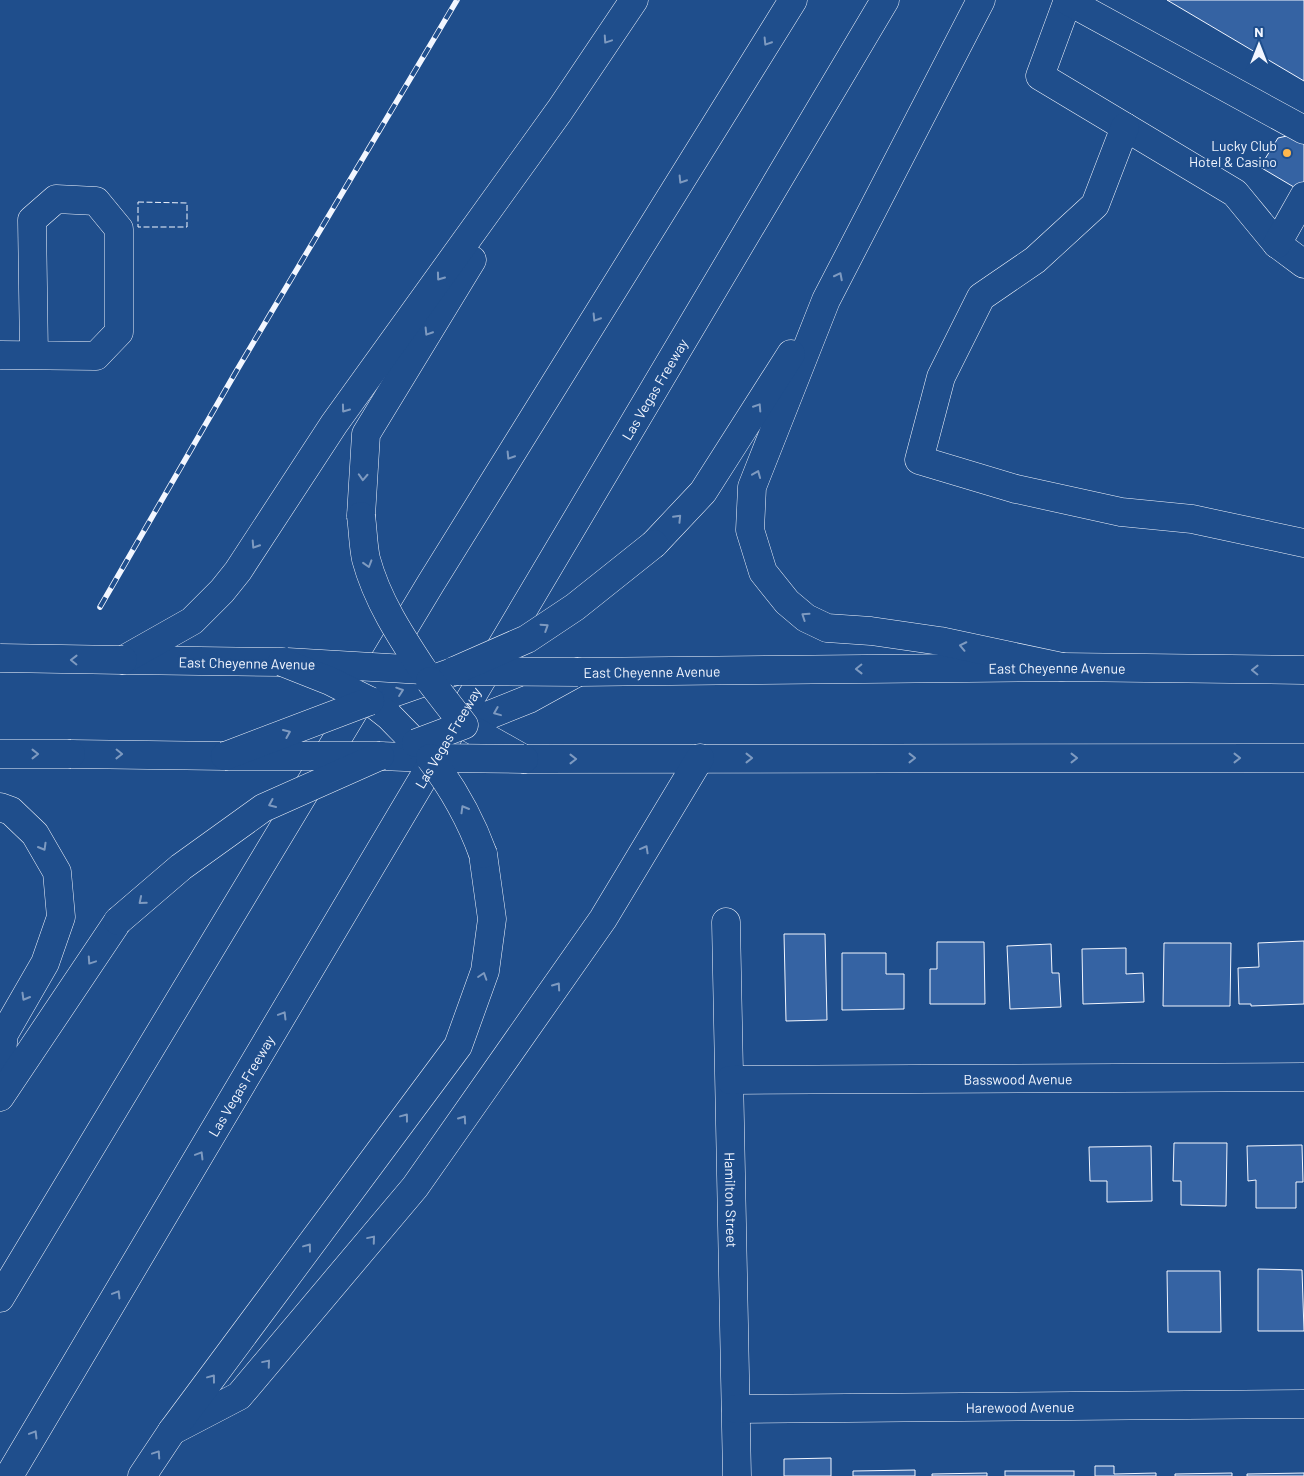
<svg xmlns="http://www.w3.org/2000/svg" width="1304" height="1476" font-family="Barlow,sans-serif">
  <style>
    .building { fill: #3563a3; stroke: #f2f6ff }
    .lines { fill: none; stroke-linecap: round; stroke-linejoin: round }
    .minor-casing { stroke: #f2f6ff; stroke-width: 29 }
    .major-casing { stroke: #f2f6ff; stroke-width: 29 }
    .highway-casing { stroke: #f2f6ff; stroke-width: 29 }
    .minor { stroke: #1f4e8c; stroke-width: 28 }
    .major { stroke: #1f4e8c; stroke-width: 28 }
    .highway { stroke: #1f4e8c; stroke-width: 28 }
    .rail-casing { stroke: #f2f6ff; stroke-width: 5.5 }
    .rail { stroke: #1f4e8c; stroke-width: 4; stroke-dasharray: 11; stroke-linecap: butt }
    .major-bridge-casing { stroke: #f2f6ff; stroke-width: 29; stroke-linecap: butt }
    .highway-bridge-casing { stroke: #f2f6ff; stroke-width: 29; stroke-linecap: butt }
    .major-bridge { stroke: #1f4e8c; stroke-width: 28 }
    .highway-bridge { stroke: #1f4e8c; stroke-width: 28 }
    .fence { stroke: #f2f6ff; stroke-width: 1; stroke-dasharray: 6 2.5; stroke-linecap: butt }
    .oneway { stroke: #7e9ac0 }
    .poi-dot { fill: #ffb74d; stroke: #1f4e8c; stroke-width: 2 }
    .labels { text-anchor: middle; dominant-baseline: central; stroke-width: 4; stroke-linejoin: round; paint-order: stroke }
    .poi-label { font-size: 14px; fill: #f2f6ff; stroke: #1f4e8c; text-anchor: end }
    .street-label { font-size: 14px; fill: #f2f6ff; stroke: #1f4e8c }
  </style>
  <rect width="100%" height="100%" fill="#1f4e8c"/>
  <g class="building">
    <polygon points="1167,0 1304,0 1304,81"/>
    <polygon points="1304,132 1304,193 1260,167 1278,138"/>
    <polygon points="784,934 825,934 827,1020 786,1021"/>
    <polygon points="1304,941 1304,1004 1251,1006 1251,1004 1239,1004 1238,968 1259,967 1258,943"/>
    <polygon points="937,942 984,942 985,1004 930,1004 930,969 937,969"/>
    <polygon points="1164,943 1231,943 1230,1006 1163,1006"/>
    <polygon points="1051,944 1052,973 1059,973 1061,1007 1010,1009 1007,946"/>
    <polygon points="1126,948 1126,974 1143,973 1144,1002 1083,1004 1082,949"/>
    <polygon points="842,953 886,953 886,974 904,974 904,1009 842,1010"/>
    <polygon points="1174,1143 1227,1143 1226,1206 1181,1205 1181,1181 1173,1181"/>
    <polygon points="1302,1145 1303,1182 1296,1182 1296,1208 1256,1208 1256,1180 1248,1181 1247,1146"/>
    <polygon points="1151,1146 1152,1201 1107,1202 1107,1181 1090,1181 1089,1147"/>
    <polygon points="1258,1269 1302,1270 1304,1331 1258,1331"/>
    <polygon points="1167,1271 1220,1271 1221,1332 1168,1332"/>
    <polygon points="831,1458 831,1476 784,1476 784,1459"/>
    <polygon points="1095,1466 1114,1466 1114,1474 1156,1473 1156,1476 1095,1476"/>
    <polygon points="915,1470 915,1476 853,1476 853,1471"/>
    <rect x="1005" y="1471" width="69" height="5"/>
    <polygon points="987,1473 987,1476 932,1476 932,1474"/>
    <polygon points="1232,1473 1232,1476 1175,1476 1175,1474"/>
    <polygon points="1304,1473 1304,1476 1247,1476 1247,1474"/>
  </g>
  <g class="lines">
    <defs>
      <g id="minor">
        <polyline points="1068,0 1040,76 1235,193 1277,244 1304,264"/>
        <polyline points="1068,1 1304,130"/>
        <polyline points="1125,127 1095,205 1035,260 981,297 941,377 919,460 1016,489 1121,512 1192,519 1304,543"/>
        <polyline points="1277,244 1304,196"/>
        <polyline points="0,355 96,356 119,332 119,229 96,201 56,199 32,220 34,355"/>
        <path id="s1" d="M726,922L737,1476"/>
        <path id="s2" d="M730,1080L1304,1077"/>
        <path id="s3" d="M736,1409L1304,1404"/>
      </g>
      <g id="major">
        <polyline points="123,660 282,662"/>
        <path id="s4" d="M578,672L1062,667L1304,670"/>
        <polyline points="71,754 225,756"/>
        <polyline points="380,756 430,758"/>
        <polyline points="524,759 1304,758"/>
      </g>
      <g id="highway">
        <polyline points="981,0 826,300 752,487 750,530 763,572 787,602 806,618 827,628 871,631 940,641 1062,667"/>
        <polyline points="361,516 366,434 472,260"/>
        <polyline points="654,544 703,492 791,354"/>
        <polyline points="123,660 192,621 222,591 238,571 334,424 560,110 634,0"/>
        <polyline points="370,701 453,672"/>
        <polyline points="370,701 389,716 430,758"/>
        <polyline points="464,725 529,699 578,672"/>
        <polyline points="464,725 524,759"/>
        <polyline points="0,807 11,811 35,834 57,872 61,917 45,963 4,1034 0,1069"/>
        <polyline points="0,1097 118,921"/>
        <polyline points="0,1298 431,583 793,0"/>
        <polyline points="172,1431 239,1396 415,1187 603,919 700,758"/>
        <path id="s5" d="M9,1476L885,0"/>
        <polyline points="142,1476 172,1431 458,1046 485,971 492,919 483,854"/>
      </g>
    </defs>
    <use href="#minor" class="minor-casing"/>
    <use href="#major" class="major-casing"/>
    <use href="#highway" class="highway-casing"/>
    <use href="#minor" class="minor"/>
    <use href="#major" class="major"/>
    <use href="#highway" class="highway"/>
    <defs>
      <polyline id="rail" points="100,607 237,370 457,0"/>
    </defs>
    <use href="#rail" class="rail-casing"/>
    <use href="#rail" class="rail"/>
    <defs>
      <g id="major-bridge">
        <polyline points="0,658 123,660"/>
        <polyline points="287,662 423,670"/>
        <polyline points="454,671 578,672"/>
        <polyline points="0,754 71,754"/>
        <polyline points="225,756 380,756"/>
        <polyline points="430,758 524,759"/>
      </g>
      <g id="highway-bridge">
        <path d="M361,516C363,530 363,545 366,559C377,600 400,635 423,670"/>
        <polyline points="282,662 330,681 370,701"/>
        <polyline points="454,671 527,639 575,607 654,544"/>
        <polyline points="416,743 464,725 430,681"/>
        <polyline points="225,756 370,701"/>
        <path d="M430,758C453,788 470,818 483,854"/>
        <polyline points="118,921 181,867 263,808 380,756"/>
      </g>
    </defs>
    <use href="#major-bridge" class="major-bridge-casing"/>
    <use href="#highway-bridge" class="highway-bridge-casing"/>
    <use href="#major-bridge" class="major-bridge"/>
    <use href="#highway-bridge" class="highway-bridge"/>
    <polygon class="fence" points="138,202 187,203 187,227 138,227"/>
  </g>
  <defs><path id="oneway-chevron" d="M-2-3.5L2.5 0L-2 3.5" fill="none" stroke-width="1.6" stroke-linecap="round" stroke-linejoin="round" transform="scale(1.25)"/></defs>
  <g class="oneway">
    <use href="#oneway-chevron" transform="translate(607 40) rotate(124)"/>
    <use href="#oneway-chevron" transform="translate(767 42) rotate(122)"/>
    <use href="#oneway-chevron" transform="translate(682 180) rotate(122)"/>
    <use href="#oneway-chevron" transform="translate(839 276) rotate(-63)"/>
    <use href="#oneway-chevron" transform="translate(440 277) rotate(126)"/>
    <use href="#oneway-chevron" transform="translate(596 318) rotate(122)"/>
    <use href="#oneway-chevron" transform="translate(428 332) rotate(122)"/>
    <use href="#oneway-chevron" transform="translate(758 407) rotate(-57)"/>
    <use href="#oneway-chevron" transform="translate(345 409) rotate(126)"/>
    <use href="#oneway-chevron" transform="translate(510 456) rotate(122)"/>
    <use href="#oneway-chevron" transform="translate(757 474) rotate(-68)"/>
    <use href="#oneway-chevron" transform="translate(363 477) rotate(93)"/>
    <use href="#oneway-chevron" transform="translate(678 518) rotate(-46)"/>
    <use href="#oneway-chevron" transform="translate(255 545) rotate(123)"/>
    <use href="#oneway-chevron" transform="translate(368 564) rotate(73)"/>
    <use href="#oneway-chevron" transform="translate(805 616) rotate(-146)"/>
    <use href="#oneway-chevron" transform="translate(545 627) rotate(-33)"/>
    <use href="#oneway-chevron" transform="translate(963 646) rotate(-168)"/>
    <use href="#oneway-chevron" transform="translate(74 660) rotate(-179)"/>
    <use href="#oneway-chevron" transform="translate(859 669) rotate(179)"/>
    <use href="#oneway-chevron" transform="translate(1255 670) rotate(-179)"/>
    <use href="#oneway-chevron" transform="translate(400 691) rotate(-19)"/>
    <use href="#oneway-chevron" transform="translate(497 712) rotate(158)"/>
    <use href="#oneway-chevron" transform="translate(287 733) rotate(-23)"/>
    <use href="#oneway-chevron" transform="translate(35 754)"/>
    <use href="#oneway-chevron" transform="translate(119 754) rotate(1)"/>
    <use href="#oneway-chevron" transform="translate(749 758)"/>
    <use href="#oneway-chevron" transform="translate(912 758)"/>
    <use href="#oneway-chevron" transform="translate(1074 758)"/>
    <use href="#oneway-chevron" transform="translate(1237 758)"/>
    <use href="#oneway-chevron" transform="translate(573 759)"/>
    <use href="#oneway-chevron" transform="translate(272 804) rotate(156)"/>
    <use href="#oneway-chevron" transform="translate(464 809) rotate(-120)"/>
    <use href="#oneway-chevron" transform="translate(43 847) rotate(60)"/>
    <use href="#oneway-chevron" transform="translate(645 849) rotate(-61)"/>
    <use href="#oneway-chevron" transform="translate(142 901) rotate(140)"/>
    <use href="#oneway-chevron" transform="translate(91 961) rotate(124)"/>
    <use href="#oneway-chevron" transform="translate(483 976) rotate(-72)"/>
    <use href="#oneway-chevron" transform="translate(557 986) rotate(-55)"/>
    <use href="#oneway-chevron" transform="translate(25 997) rotate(120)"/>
    <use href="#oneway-chevron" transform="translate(283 1015) rotate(-59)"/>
    <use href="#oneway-chevron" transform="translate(405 1117) rotate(-53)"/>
    <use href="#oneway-chevron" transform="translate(463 1119) rotate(-55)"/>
    <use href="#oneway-chevron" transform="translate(200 1155) rotate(-59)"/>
    <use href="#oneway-chevron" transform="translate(372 1239) rotate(-50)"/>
    <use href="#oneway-chevron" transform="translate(308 1247) rotate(-53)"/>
    <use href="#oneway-chevron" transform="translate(117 1294) rotate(-59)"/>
    <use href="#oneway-chevron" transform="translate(267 1363) rotate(-50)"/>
    <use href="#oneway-chevron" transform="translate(212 1378) rotate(-53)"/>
    <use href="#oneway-chevron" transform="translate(34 1434) rotate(-59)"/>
    <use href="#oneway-chevron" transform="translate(157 1454) rotate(-56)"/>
  </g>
  <circle class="poi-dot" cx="1287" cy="153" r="5"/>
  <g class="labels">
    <g class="poi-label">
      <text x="1277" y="145">Lucky Club<tspan x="1277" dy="16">Hotel &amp; Casino</tspan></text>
    </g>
    <g class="street-label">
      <text stroke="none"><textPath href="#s5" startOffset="1264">Las Vegas Freeway</textPath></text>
      <text transform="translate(247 663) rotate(1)">East Cheyenne Avenue</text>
      <text stroke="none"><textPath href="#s4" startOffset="479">East Cheyenne Avenue</textPath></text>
      <text stroke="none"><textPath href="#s4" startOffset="74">East Cheyenne Avenue</textPath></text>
      <text stroke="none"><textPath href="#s5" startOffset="859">Las Vegas Freeway</textPath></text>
      <text stroke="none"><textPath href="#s2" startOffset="288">Basswood Avenue</textPath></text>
      <text stroke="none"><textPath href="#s5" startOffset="454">Las Vegas Freeway</textPath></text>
      <text stroke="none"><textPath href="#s1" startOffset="278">Hamilton Street</textPath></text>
      <text stroke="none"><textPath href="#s3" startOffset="284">Harewood Avenue</textPath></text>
    </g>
  </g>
  <g transform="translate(1259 45)" stroke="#1f4e8c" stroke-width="4" paint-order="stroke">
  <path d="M0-4L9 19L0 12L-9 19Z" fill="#f2f6ff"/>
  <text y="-8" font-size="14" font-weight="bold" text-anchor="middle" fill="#f2f6ff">N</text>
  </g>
</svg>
